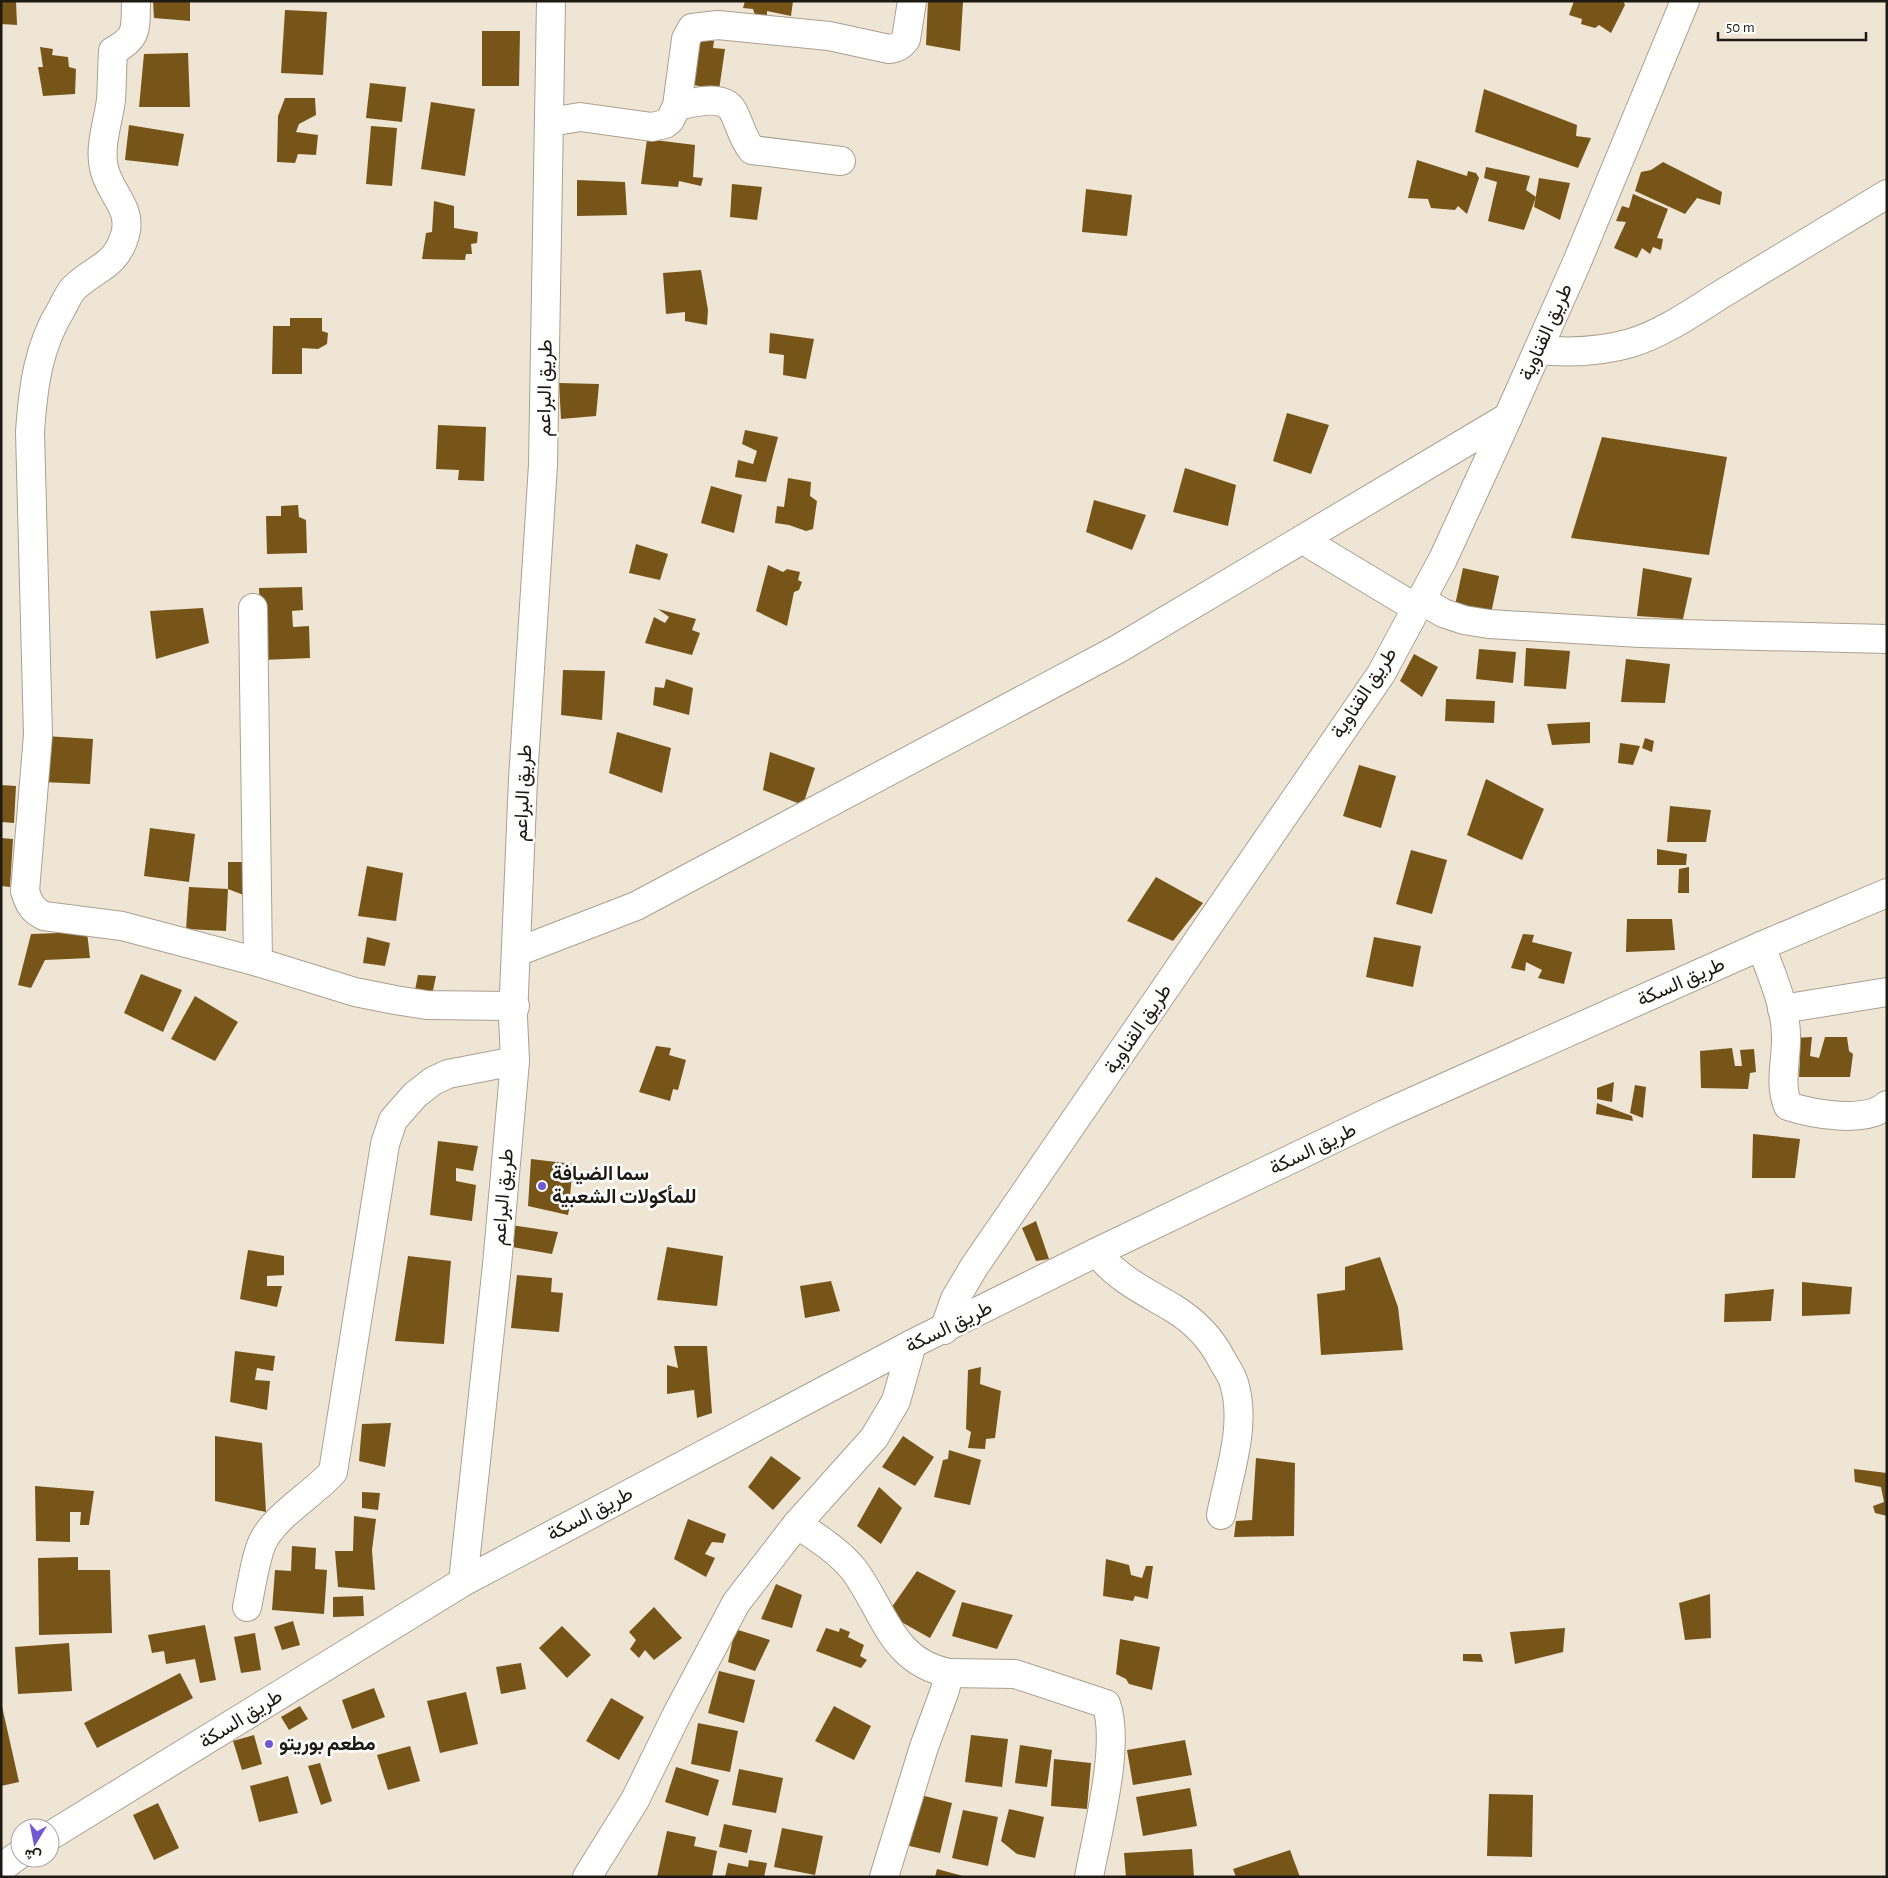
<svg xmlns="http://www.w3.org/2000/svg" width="1888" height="1878" font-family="'Alegreya Sans',Vazirmatn,sans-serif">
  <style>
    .building { fill: #775519 }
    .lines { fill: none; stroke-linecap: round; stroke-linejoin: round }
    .minor-casing { stroke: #aaa091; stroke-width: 30 }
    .major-casing { stroke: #aaa091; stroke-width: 30 }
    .minor { stroke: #fff; stroke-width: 28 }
    .major { stroke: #fff; stroke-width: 28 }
    .poi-dot { fill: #7058d2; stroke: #fff; stroke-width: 2 }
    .labels { text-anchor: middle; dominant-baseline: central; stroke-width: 5; stroke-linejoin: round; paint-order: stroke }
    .street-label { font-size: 20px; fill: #1d1a14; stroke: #fff }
    .poi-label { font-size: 20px; font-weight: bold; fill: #1d1a14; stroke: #fff; text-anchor: start }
  </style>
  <rect width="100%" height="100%" fill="#efe5d4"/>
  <g class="building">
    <polygon points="1,1 16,1 17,25 1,24"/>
    <polygon points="153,1 190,1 190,21 154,18"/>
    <polygon points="745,1 793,1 791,16 767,11 767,17 755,15 753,9 743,8"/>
    <polygon points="928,1 963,2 960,51 926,45"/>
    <polygon points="1574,1 1623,1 1625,5 1611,33 1599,25 1595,28 1581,24 1582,19 1569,15"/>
    <polygon points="285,10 327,12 323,75 281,73"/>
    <polygon points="482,31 520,31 519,86 482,86"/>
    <polygon points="690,41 714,41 713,48 725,49 719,90 684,83"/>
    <polygon points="40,47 53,49 52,55 68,57 69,67 76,69 75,94 43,96 38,67 43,67"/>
    <polygon points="188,53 190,107 139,107 144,54"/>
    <polygon points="370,83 406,87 402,122 366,118"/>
    <polygon points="1484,89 1577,125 1576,136 1591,138 1578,168 1475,132"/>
    <polygon points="285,98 315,98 316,115 299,124 296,132 318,135 316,155 298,154 295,163 277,162 278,116"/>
    <polygon points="431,102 475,109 465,176 421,169"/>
    <polygon points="129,125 184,134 178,166 125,160"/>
    <polygon points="371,126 397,128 392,186 366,184"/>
    <polygon points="647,139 695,145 693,177 703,178 701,186 679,181 678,187 641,184"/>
    <polygon points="1417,160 1467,176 1468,171 1476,173 1479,178 1467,214 1458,206 1455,210 1431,208 1428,199 1408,198"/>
    <polygon points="1663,162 1722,192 1720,205 1697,198 1685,214 1635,191 1641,172 1651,170"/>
    <polygon points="1486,167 1530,176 1526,190 1536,197 1524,230 1488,221 1497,182 1484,178"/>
    <polygon points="1539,178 1570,183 1560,220 1534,207"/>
    <polygon points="577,180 625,182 627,215 577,216"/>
    <polygon points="732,184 762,187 757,220 730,217"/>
    <polygon points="1086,189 1132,195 1127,236 1082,232"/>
    <polygon points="1633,194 1668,209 1657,238 1663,239 1661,250 1653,247 1650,254 1642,248 1637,258 1614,248 1626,222 1616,221 1622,206 1629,208"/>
    <polygon points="434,201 454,206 454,228 478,232 477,243 471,244 472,254 466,254 465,260 422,259 426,233 432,232"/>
    <polygon points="701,270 708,310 707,325 685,321 685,312 666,314 663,273"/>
    <polygon points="290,318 322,318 322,331 328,333 327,344 318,349 302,348 302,374 272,374 273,326 290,326"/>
    <polygon points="770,333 814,339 806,379 783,375 784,355 769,353"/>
    <polygon points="559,383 599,384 596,416 561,419"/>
    <polygon points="1287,413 1329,425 1311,474 1273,461"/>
    <polygon points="438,425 486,427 484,481 458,480 459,470 436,469"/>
    <polygon points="745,430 778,437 766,482 735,477 738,460 753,464 757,451 742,444"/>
    <polygon points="1602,437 1727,457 1709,555 1571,538"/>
    <polygon points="1185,468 1236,485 1228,526 1173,512"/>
    <polygon points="788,478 811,482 810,496 817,501 813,529 806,531 789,525 775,523 777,506 784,507"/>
    <polygon points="711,486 742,495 734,533 701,523"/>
    <polygon points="1094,500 1146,515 1132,550 1086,532"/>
    <polygon points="298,505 299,517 306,520 307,553 267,554 266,516 281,516 281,506"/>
    <polygon points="636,544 668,554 660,580 629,573"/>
    <polygon points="768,565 783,572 787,569 800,572 798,580 802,582 799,590 794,592 787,626 756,611"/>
    <polygon points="1463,568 1499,576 1490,618 1454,610"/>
    <polygon points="1643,568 1692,578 1683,619 1637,616"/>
    <polygon points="302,587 303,610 292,611 293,627 309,626 310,658 262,660 259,588"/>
    <polygon points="203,608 209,643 156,659 150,611"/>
    <polygon points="658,609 696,619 692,630 700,633 692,655 645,643 654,617 665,623 669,617"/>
    <polygon points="1526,648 1570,651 1566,689 1524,686"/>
    <polygon points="1479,649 1516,652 1513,683 1476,679"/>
    <polygon points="1414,654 1438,667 1422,697 1400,681"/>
    <polygon points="1626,659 1670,664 1665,703 1621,702"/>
    <polygon points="563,670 605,671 602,720 561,715"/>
    <polygon points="666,679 693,688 689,715 653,705 655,687 664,688"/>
    <polygon points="1446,699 1495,701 1494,723 1445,721"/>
    <polygon points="1590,722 1590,743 1552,745 1547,724"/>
    <polygon points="617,732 671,748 662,793 609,773"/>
    <polygon points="45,736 93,739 90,784 42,782"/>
    <polygon points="1645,738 1654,741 1652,752 1642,748"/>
    <polygon points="1620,743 1640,746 1633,765 1618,763"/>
    <polygon points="770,752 815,768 803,805 763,790"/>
    <polygon points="1359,765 1396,776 1381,828 1343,816"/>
    <polygon points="1486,779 1544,809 1522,860 1467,835"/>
    <polygon points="1,785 16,786 14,823 1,822"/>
    <polygon points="1670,806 1711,810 1706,842 1667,842"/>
    <polygon points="150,828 195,834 189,882 144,876"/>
    <polygon points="1,838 13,839 10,887 1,886"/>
    <polygon points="1657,849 1687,854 1686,865 1657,865"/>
    <polygon points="1411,850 1447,860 1432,914 1396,904"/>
    <polygon points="228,862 246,862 246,896 228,889"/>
    <polygon points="367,866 403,873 396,921 358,916"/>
    <polygon points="1689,867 1689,893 1678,893 1679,869"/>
    <polygon points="1156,877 1203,903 1173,941 1127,921"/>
    <polygon points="189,887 228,889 226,931 186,929"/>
    <polygon points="1627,919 1672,919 1675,950 1626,952"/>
    <polygon points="87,932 90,958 45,960 31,988 18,985 31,934"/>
    <polygon points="1523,934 1534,935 1532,942 1572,952 1564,984 1538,978 1542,970 1526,962 1525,971 1511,968"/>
    <polygon points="367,937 390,943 385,966 363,963"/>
    <polygon points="1374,937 1421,946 1413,987 1366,977"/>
    <polygon points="141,974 182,990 163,1032 124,1013"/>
    <polygon points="418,975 436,976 432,995 415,990"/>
    <polygon points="195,996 238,1022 215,1061 171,1039"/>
    <polygon points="1812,1037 1810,1056 1819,1058 1825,1037 1847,1037 1849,1051 1853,1054 1850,1077 1799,1077 1800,1058 1793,1059 1793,1038"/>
    <polygon points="656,1046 671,1048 669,1055 686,1060 678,1090 673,1089 670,1101 639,1092"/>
    <polygon points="1732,1048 1735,1066 1742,1066 1740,1050 1754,1049 1756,1072 1750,1073 1748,1089 1701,1088 1700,1051"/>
    <polygon points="1614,1082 1612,1102 1597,1099 1597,1088"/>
    <polygon points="1635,1085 1646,1087 1643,1118 1630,1113"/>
    <polygon points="1597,1103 1632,1116 1633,1121 1596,1114"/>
    <polygon points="1753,1134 1800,1139 1795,1178 1752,1178"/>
    <polygon points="438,1141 478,1146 473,1171 456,1168 456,1181 476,1185 472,1221 430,1215"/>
    <polygon points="531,1159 573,1164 570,1196 555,1194 554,1199 570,1204 568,1215 528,1206"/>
    <polygon points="1036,1221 1049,1259 1036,1261 1022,1228"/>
    <polygon points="511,1225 558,1232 552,1254 507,1246"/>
    <polygon points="667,1247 723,1256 717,1306 657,1300"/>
    <polygon points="248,1250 284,1256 284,1275 267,1276 267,1286 282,1286 277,1307 240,1299"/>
    <polygon points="408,1256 451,1261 444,1344 395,1341"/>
    <polygon points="1380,1257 1398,1307 1403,1350 1321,1355 1317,1294 1345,1290 1345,1267"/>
    <polygon points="517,1275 552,1278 551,1292 563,1293 559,1332 511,1328"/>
    <polygon points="831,1281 840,1311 805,1318 800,1286"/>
    <polygon points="1802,1282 1852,1287 1850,1314 1802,1316"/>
    <polygon points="1774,1289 1771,1321 1724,1322 1725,1294"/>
    <polygon points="674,1346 707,1346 712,1413 697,1418 694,1390 667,1394 667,1365 678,1368"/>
    <polygon points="235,1351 275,1356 273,1371 257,1368 255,1380 270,1381 267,1410 230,1402"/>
    <polygon points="981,1367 980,1384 1001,1391 995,1438 986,1439 985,1449 968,1448 971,1432 966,1429 968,1370"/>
    <polygon points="391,1423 385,1467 359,1461 362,1424"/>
    <polygon points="215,1436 262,1443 266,1512 215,1501"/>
    <polygon points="903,1436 934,1457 915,1486 882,1467"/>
    <polygon points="949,1450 981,1460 970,1505 934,1497 943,1460 948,1459"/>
    <polygon points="771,1456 801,1478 773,1510 748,1487"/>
    <polygon points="1256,1458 1295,1463 1294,1536 1234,1537 1236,1521 1252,1520"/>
    <polygon points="1854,1469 1887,1473 1887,1516 1875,1513 1873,1506 1884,1502 1881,1487 1855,1482"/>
    <polygon points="35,1486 94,1491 89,1525 80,1525 81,1512 70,1512 70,1542 36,1541"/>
    <polygon points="879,1487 902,1508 881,1544 857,1526"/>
    <polygon points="362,1492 380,1493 378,1510 362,1508"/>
    <polygon points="354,1516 376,1519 372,1550 375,1590 338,1587 335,1551 353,1551"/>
    <polygon points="688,1519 726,1534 723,1543 712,1542 705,1554 715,1558 706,1577 674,1559"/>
    <polygon points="292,1546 316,1548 315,1569 327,1570 324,1614 272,1610 275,1570 291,1571"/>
    <polygon points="78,1557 78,1570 110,1570 112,1633 39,1635 38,1558"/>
    <polygon points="1106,1559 1129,1565 1131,1575 1142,1578 1146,1566 1153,1566 1148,1599 1135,1596 1133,1601 1103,1596"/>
    <polygon points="917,1571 956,1591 930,1638 887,1614"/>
    <polygon points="776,1584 802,1595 792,1628 761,1619"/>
    <polygon points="1710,1594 1711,1638 1685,1640 1679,1603"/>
    <polygon points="363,1596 364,1616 333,1617 333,1597"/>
    <polygon points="962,1602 1013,1615 997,1649 952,1636"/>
    <polygon points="654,1607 682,1638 654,1660 645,1650 639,1658 630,1649 636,1640 629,1632"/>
    <polygon points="293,1621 300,1645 282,1650 274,1627"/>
    <polygon points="205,1625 216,1680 200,1683 195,1659 166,1664 164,1651 152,1653 148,1635"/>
    <polygon points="562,1626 591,1655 567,1678 539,1648"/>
    <polygon points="826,1628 839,1632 840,1628 850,1632 848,1637 864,1645 860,1656 867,1660 861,1668 816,1651"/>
    <polygon points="1565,1628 1563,1652 1515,1664 1510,1632"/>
    <polygon points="735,1629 770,1640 755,1671 728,1662"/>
    <polygon points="255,1633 261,1670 241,1673 234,1637"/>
    <polygon points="1120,1639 1160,1647 1152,1690 1129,1684 1126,1679 1116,1674"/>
    <polygon points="69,1643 72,1691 18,1694 15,1647"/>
    <polygon points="1463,1654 1481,1654 1483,1662 1463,1661"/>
    <polygon points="521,1663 526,1689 501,1694 496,1667"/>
    <polygon points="719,1671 755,1680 744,1723 708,1713"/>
    <polygon points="180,1673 193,1698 97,1748 84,1723"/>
    <polygon points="374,1688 385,1717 352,1729 342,1700"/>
    <polygon points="466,1692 478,1744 440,1753 427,1701"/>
    <polygon points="611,1698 644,1717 619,1760 586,1741"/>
    <polygon points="1,1702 19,1782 1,1786"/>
    <polygon points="300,1706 308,1719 289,1730 281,1717"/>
    <polygon points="834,1706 871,1726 854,1760 815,1741"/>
    <polygon points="698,1723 738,1731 730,1772 691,1764"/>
    <polygon points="254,1735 262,1764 242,1770 233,1741"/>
    <polygon points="971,1735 1008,1739 1002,1787 965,1782"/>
    <polygon points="1185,1740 1192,1775 1133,1785 1127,1750"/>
    <polygon points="1020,1745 1052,1750 1047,1787 1015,1783"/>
    <polygon points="410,1746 420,1781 388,1790 377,1755"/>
    <polygon points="1054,1759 1091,1763 1087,1809 1051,1806"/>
    <polygon points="320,1763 332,1801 321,1805 308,1766"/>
    <polygon points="676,1767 719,1780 708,1816 665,1802"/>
    <polygon points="739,1769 783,1778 776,1813 732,1805"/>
    <polygon points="288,1776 298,1813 259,1822 250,1786"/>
    <polygon points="1190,1788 1197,1826 1143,1836 1136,1797"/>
    <polygon points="917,1794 952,1803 940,1853 905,1845"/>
    <polygon points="1489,1794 1533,1795 1532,1857 1487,1856"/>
    <polygon points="158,1803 179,1848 154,1860 133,1815"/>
    <polygon points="1009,1809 1044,1817 1035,1858 1017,1854 1001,1841"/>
    <polygon points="963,1810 998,1817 988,1866 952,1858"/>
    <polygon points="724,1824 752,1830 747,1853 719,1847"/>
    <polygon points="782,1828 823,1836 815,1875 774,1867"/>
    <polygon points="667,1831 696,1837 694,1846 717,1851 712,1877 657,1877"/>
    <polygon points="1192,1849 1194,1877 1126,1877 1124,1853"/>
    <polygon points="1290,1850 1300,1877 1236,1877 1233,1869"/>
    <polygon points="749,1860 767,1863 764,1877 725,1877 728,1863 748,1867"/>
    <polygon points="937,1869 963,1876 963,1877 935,1877"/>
  </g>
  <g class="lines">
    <defs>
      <g id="minor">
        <path d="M136,1C135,29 139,37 113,51C112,67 112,84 111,100C108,122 99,147 104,168C109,193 133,208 125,235C116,267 94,268 74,288C69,293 65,302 62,308C38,346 33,388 30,432L38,735L25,891C29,904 32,910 44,916L122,926L258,962L355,992L395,1000L427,1005L515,1006"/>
        <path d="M677,106L686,39L692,28L718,25L829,36L889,49C897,48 901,46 906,39L912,1"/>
        <path d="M550,122L580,117L652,127L665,124L670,120L677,106C692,103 723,93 733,111C740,124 742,138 752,150L841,161"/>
        <path d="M1538,350C1570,353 1600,352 1631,343C1664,333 1696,310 1725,292C1779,259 1833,227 1887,194"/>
        <polyline points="1305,539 1313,546 1416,608"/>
        <polyline points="1420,599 1443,613 1464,620 1489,624 1640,633 1887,639"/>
        <polyline points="253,608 258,962"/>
        <path d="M1761,946C1772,976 1787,1008 1786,1040C1786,1063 1779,1084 1788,1106C1812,1114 1866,1124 1887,1105"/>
        <polyline points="517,952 636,906 1118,649 1508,417"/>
        <polyline points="1782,1009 1887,992"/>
        <path d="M1097,1252C1116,1278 1146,1292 1173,1308C1194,1321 1211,1338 1222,1360C1226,1367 1232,1375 1234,1383C1247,1425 1229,1473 1221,1515"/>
        <polyline points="944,1330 955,1299 974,1267 1381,674 1443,559 1500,435 1577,262 1685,1"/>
        <path d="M797,1524C816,1537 839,1551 854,1570C884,1610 891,1662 949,1673L945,1690L924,1747L884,1877"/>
        <polyline points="463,1582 497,1265 515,1061 513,1017 523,779 543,465 551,1"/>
        <path d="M247,1607C251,1589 256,1553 264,1539C278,1514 313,1494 333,1472L385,1144L393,1120L415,1095L433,1081L448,1074L515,1061"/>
        <path d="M949,1673L1015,1674L1106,1704C1121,1743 1097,1833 1089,1877"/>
        <polyline points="587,1877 635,1800 678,1712 736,1603 797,1524 874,1438 896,1401 912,1344"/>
      </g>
      <g id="major">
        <polyline points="50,1836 463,1582 912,1344 1097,1252 1385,1114 1761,946 1887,893"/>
        <polyline points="1,1868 20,1854"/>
      </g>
    </defs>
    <use href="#minor" class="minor-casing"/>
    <use href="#major" class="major-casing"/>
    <use href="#minor" class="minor"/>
    <use href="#major" class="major"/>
  </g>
  <g class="poi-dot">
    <circle cx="542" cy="1186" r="5"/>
    <circle cx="269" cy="1744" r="5"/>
  </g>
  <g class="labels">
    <g class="street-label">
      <text transform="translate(1546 332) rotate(-66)">طريق القناوية</text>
      <text transform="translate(545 388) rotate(-89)">طريق البراعم</text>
      <text transform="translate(1364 693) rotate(-57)">طريق القناوية</text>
      <text transform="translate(523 793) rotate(-87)">طريق البراعم</text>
      <text transform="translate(1681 982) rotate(-24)">طريق السكة</text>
      <text transform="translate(1138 1029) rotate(-56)">طريق القناوية</text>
      <text transform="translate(1313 1149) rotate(-26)">طريق السكة</text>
      <text transform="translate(503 1197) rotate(-85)">طريق البراعم</text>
      <text transform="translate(949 1327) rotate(-26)">طريق السكة</text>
      <text transform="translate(590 1514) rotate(-28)">طريق السكة</text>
      <text transform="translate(241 1719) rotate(-32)">طريق السكة</text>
    </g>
    <g class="poi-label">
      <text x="552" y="1174">سما الضيافة<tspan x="552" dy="23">للمأكولات الشعبية</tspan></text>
      <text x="279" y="1744">مطعم بوريتو</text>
    </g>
  </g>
  <rect width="1888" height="1878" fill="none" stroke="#1d1a14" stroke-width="5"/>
  <g transform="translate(35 1843) rotate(190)"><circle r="24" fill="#ffffff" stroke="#a5a3a1"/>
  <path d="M0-4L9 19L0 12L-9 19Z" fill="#7058d2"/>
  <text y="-8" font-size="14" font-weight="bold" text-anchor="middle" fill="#1d1a14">ش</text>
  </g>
  <path d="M1718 32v8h148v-8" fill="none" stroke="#1d1a14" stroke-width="2.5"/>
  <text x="1726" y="32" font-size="15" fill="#1d1a14" stroke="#ffffff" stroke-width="4" paint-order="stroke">50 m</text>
</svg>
